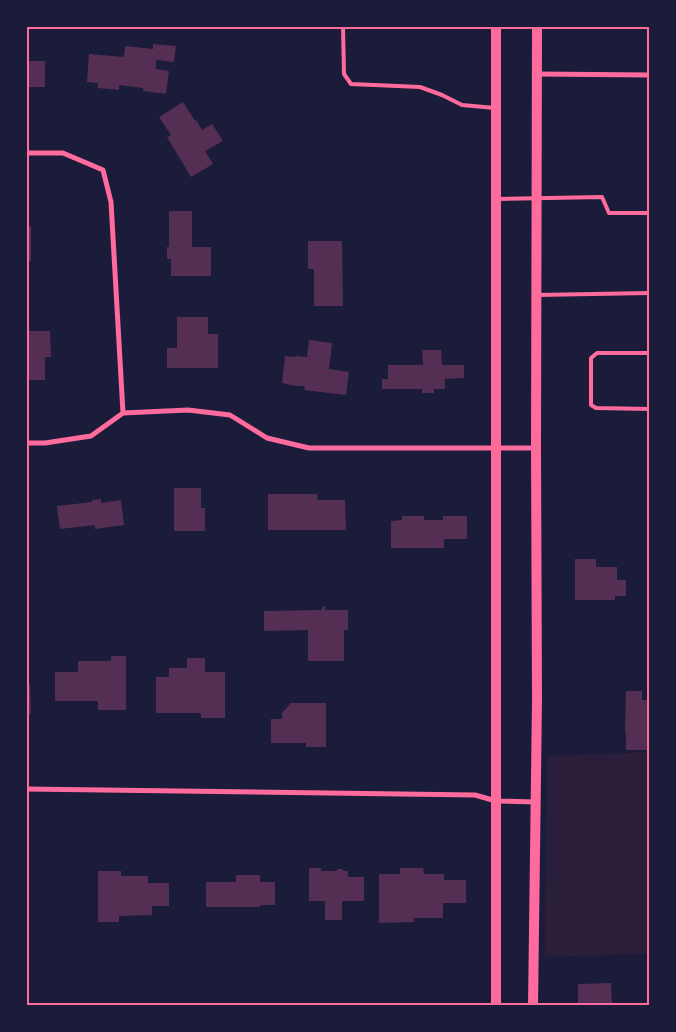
<svg xmlns="http://www.w3.org/2000/svg" width="676" height="1032" font-family="'Alegreya Sans',sans-serif">
  <style>
    .green { fill: #2a1e3b }
    .building { fill: #542f53 }
    .lines { fill: none; stroke-linecap: round; stroke-linejoin: round }
    .service { stroke: #ff6b9d; stroke-width: 4 }
    .minor { stroke: #ff6b9d; stroke-width: 5 }
    .secondary { stroke: #ff6b9d; stroke-width: 10 }
    .neatline { fill: none; stroke: #ff6b9d; stroke-width: 2 }
  </style>
  <rect width="100%" height="100%" fill="#1b1b3a"/>
  <polygon class="green" points="650,752 650,954 545,957 547,756"/>
  <g class="building">
    <polygon points="153,44 176,46 174,62 156,60 156,69 169,71 166,94 143,91 143,88 119,85 119,90 98,88 98,83 87,82 89,54 124,57 125,46 153,49"/>
    <rect x="26" y="61" width="19" height="26"/>
    <polygon points="183,102 195,121 196,120 202,130 212,124 223,141 205,151 213,164 191,177 167,137 171,135 159,117"/>
    <polygon points="169,211 192,211 192,247 211,247 211,276 171,276 171,259 167,259 167,247 169,247"/>
    <rect x="26" y="226" width="5" height="35"/>
    <polygon points="308,241 342,241 343,306 314,306 314,269 308,269"/>
    <polygon points="177,317 208,317 208,334 218,334 218,368 167,368 167,348 177,348"/>
    <polygon points="27,331 50,331 51,357 45,357 45,380 26,380"/>
    <polygon points="309,340 332,343 329,369 349,372 346,395 304,390 305,386 296,386 282,383 285,356 295,357 296,356 307,357"/>
    <polygon points="422,350 441,350 442,365 464,365 464,378 445,379 445,389 434,389 434,393 422,393 422,389 382,389 382,379 388,379 388,365 423,365"/>
    <polygon points="174,488 201,488 201,508 205,508 205,531 174,531"/>
    <polygon points="268,494 317,494 318,500 345,500 346,530 268,530"/>
    <polygon points="101,499 101,503 121,500 124,525 95,529 95,525 60,529 57,506 92,502 92,500"/>
    <polygon points="402,516 424,516 424,520 443,520 443,516 467,516 467,539 444,539 444,548 391,548 391,521 402,520"/>
    <polygon points="575,559 596,559 596,567 617,567 617,580 626,580 626,596 615,596 615,600 575,600"/>
    <polygon points="325,606 325,610 348,610 348,630 344,630 344,661 308,661 308,630 264,631 264,611 322,610 322,607"/>
    <polygon points="111,656 126,656 126,710 98,710 98,701 55,701 55,672 78,672 78,661 111,661"/>
    <polygon points="187,658 205,658 205,672 225,672 225,718 201,718 201,713 156,713 156,677 169,677 169,668 187,668"/>
    <polygon points="26,684 30,684 31,714 26,714"/>
    <polygon points="626,691 642,691 642,700 650,700 650,750 626,750 626,732 625,732"/>
    <polygon points="291,703 326,703 326,747 306,747 306,743 271,743 271,719 282,719 282,713"/>
    <polygon points="309,868 321,868 321,871 336,871 338,869 342,869 343,871 348,871 348,877 364,877 364,901 342,901 342,920 325,920 325,901 309,901"/>
    <polygon points="400,868 423,868 424,874 444,874 444,880 466,880 466,903 443,903 443,918 414,918 414,922 379,923 379,874 400,874"/>
    <polygon points="98,871 121,871 121,876 148,876 148,883 169,883 169,906 152,906 152,915 119,916 119,922 98,922"/>
    <polygon points="236,875 260,875 260,882 275,882 275,905 260,905 260,907 206,907 206,882 236,882"/>
    <polygon points="611,983 612,1006 578,1006 578,984"/>
  </g>
  <g class="lines">
    <g class="service">
      <polyline points="343,26 344,74 351,84 420,87 442,95 462,105 495,108"/>
      <polyline points="498,199 602,197 609,213 650,213"/>
      <polyline points="536,295 650,293"/>
      <polyline points="650,353 597,353 591,358 591,405 596,408 650,409"/>
    </g>
    <g class="minor">
      <polyline points="537,74 650,75"/>
      <polyline points="26,153 63,153 103,170 111,202 123,413"/>
      <polyline points="26,443 45,443 91,436 123,413 188,410 230,415 267,438 309,448 536,448"/>
      <polyline points="26,789 475,795 496,801 536,802"/>
    </g>
    <g class="secondary">
      <polyline points="496,1006 496,26"/>
      <polyline points="533,1006 537,700 536,448 537,26"/>
    </g>
  </g>
  <rect width="676" height="1032" fill="none" stroke="#1b1b3a" stroke-width="55"/>
  <rect x="28" y="28" width="620" height="976" class="neatline"/>
</svg>
